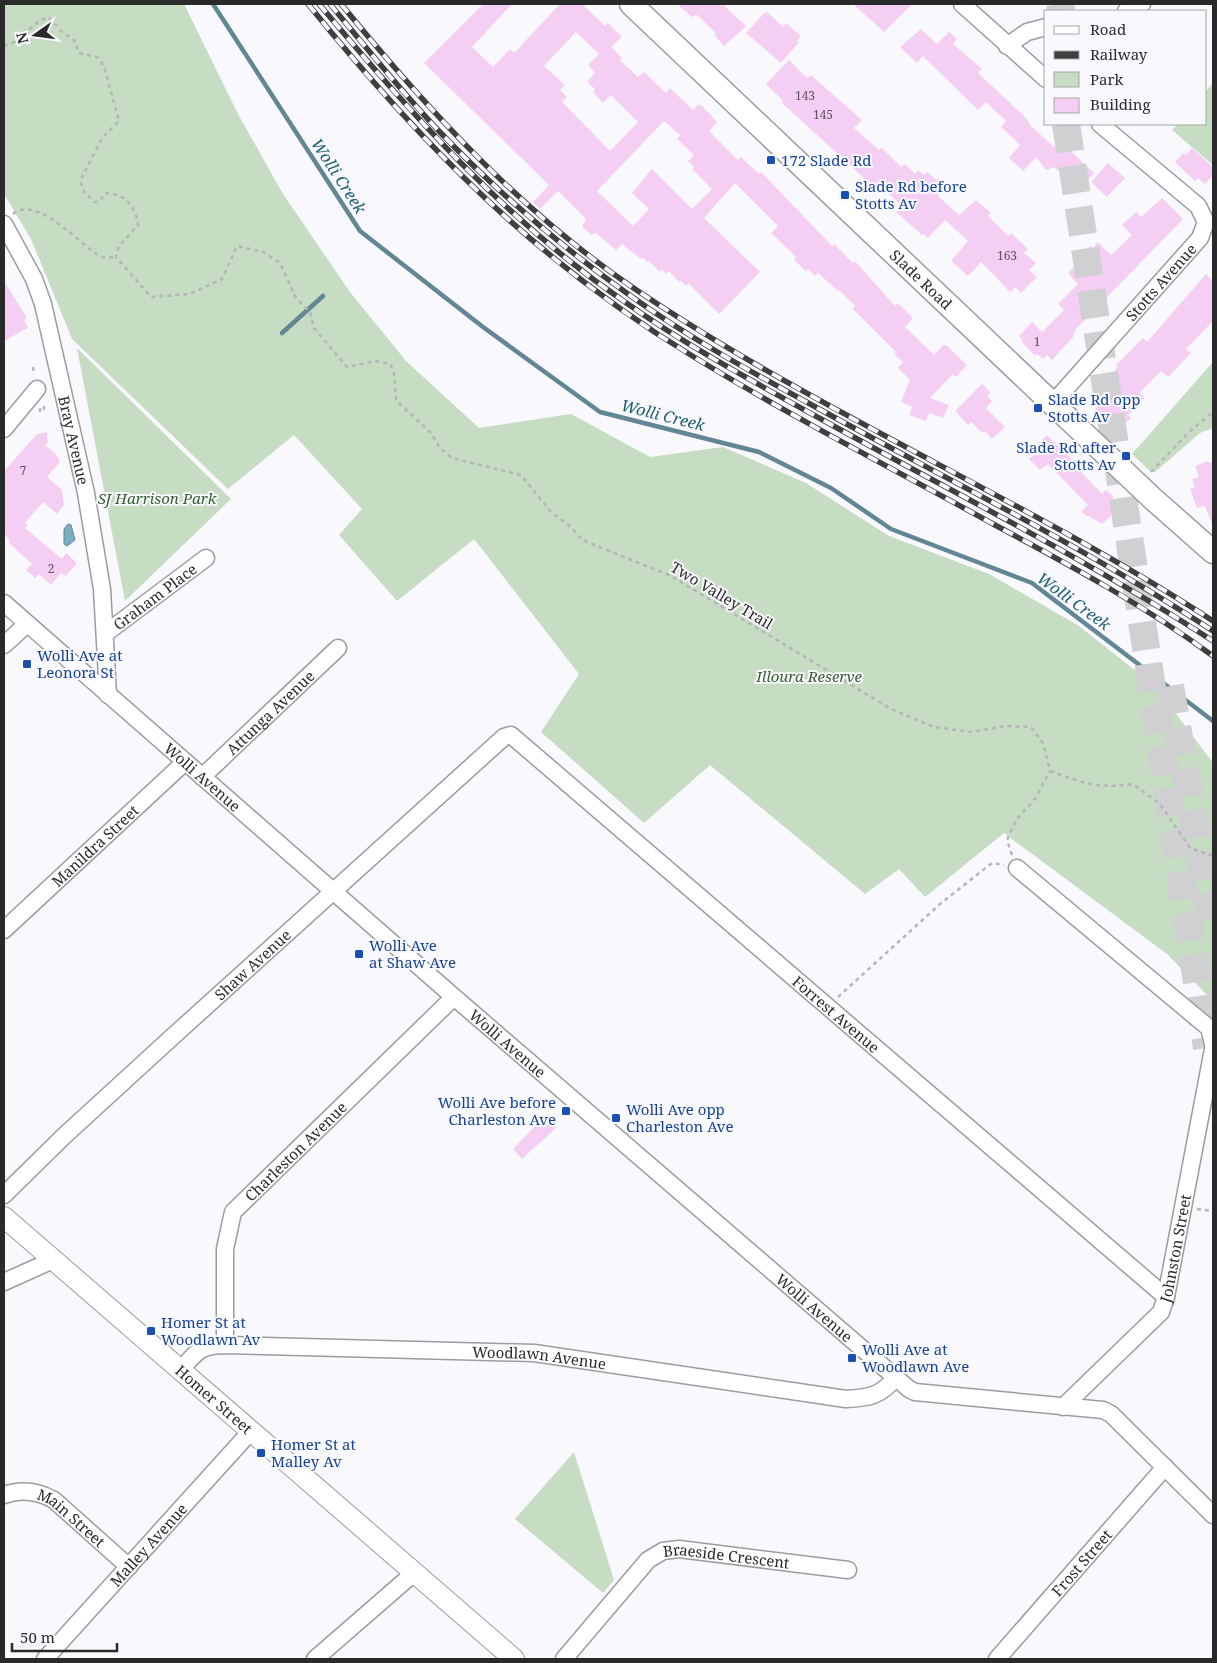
<svg xmlns="http://www.w3.org/2000/svg" width="1217" height="1663" font-family="'Noto Serif',serif">
  <style>
    .green { fill: #c6dcc3 }
    .water { fill: #79aec1; stroke: #618694 }
    .lines { fill: none; stroke-linecap: round; stroke-linejoin: round }
    .stream { stroke: #618694; stroke-width: 4.5 }
    .building { fill: #f4cff3; fill-rule: evenodd }
    .motorway-tunnel { stroke: #d0cfd2; stroke-width: 28; stroke-dasharray: 28 14; stroke-linecap: butt }
    .minor-casing { stroke: #9c9c9f; stroke-width: 19 }
    .tertiary-casing { stroke: #9c9c9f; stroke-width: 22 }
    .secondary-casing { stroke: #9c9c9f; stroke-width: 25 }
    .path { stroke: #b6b5b8; stroke-width: 2.5; stroke-dasharray: 4 4; stroke-linecap: butt }
    .minor { stroke: #fff; stroke-width: 16 }
    .tertiary { stroke: #fff; stroke-width: 20 }
    .secondary { stroke: #fff; stroke-width: 22 }
    .rail-casing { stroke: #3f3f40; stroke-width: 5.5 }
    .rail { stroke: #f9f8fc; stroke-width: 4; stroke-dasharray: 11; stroke-linecap: butt }
    .transit-dot { fill: #1a4fb4; stroke: #f9f8fc; stroke-width: 2 }
    .labels { text-anchor: middle; dominant-baseline: central; stroke-width: 4; stroke-linejoin: round; paint-order: stroke }
    .number-label { font-size: 12px; fill: #5c535d }
    .transit-label { font-size: 15px; fill: #164399; stroke: #f9f8fc; text-anchor: start }
    .street-label { font-size: 15px; fill: #2a2a2b; stroke: #f9f8fc }
    .park-label { font-size: 15px; font-style: italic; fill: #34602e; stroke: #f9f8fc }
    .water-label { font-size: 16px; font-style: italic; fill: #1a5e73; stroke: #f9f8fc }
  </style>
  <rect width="100%" height="100%" fill="#f9f8fc"/>
  <g class="green">
    <polygon points="4,4 184,4 238,114 283,194 350,292 406,361 479,428 571,414 650,457 723,447 806,483 889,536 989,574 1079,626 1155,686 1213,763 1213,1001 1167,954 1004,833 925,897 899,869 865,894 710,765 644,823 541,732 579,674 474,539 397,601 339,535 362,509 294,435 228,489 72,339 31,239 4,194"/>
    <polygon points="1213,83 1213,165 1172,130 1178,124 1206,124 1206,91"/>
    <polygon points="77,348 231,499 125,601"/>
    <polygon points="1213,362 1213,428 1200,433 1155,472 1151,472 1132,454"/>
    <polygon points="574,1452 614,1580 603,1593 515,1519"/>
  </g>
  <polygon class="water" points="68,524 71,525 75,540 67,546 64,544 64,529"/>
  <g class="lines">
    <g class="stream">
      <polyline points="213,4 360,231 483,327 600,412 759,452 831,488 891,529 1032,583 1213,721"/>
      <polyline points="282,333 323,296"/>
    </g>
  </g>
  <g class="building">
    <path d="M483,4H512L472,47L493,67L510,49L514,53L560,4H582L605,26L608,23L622,37L611,47L622,58L620,60L638,77L644,72L666,93L670,88L693,110L698,104L703,107L717,122L709,131L738,160L741,157L759,174L761,172L832,246L834,244L853,263L855,261L895,306L898,303L913,318L905,327L934,355L943,345H946L967,365L956,377L953,374L930,398L949,405L943,418L929,413L926,421L909,415L912,407L901,402L910,380L898,368L903,362L894,354L896,352L853,309L855,306L839,290L838,291L818,273L815,276L808,269L806,271L794,260L796,257L771,233L778,226L735,183L704,218L760,272L719,314L688,283L686,286L681,281L679,282L669,271L666,274L662,270L660,272L649,261L648,263L643,258L641,259L622,244L616,250L596,233L591,235L582,226L586,219L558,191L540,209L533,202L549,185L424,63ZM576,32L599,54L588,65L595,73L587,82L595,89L593,92L603,103L611,95L638,122L610,151L562,102L567,97L560,90L565,85L544,66ZM664,121L680,135L677,139L694,155L688,161L694,167L692,169L712,189L692,209L652,169L632,193L649,209L633,226L597,191Z"/>
    <polygon points="677,4 722,4 746,26 724,46 714,34 716,33 697,15 692,17"/>
    <polygon points="853,4 912,4 884,32"/>
    <polygon points="766,11 783,27 786,23 801,36 797,41 799,42 781,63 746,33"/>
    <polygon points="921,29 937,44 949,32 957,39 953,44 982,69 978,73 1025,117 1032,127 1054,147 1060,141 1094,173 1081,187 1062,169 1060,172 1054,167 1046,170 1036,157 1023,171 1009,158 1020,145 1001,127 1006,121 986,102 978,110 923,56 917,63 900,47"/>
    <polygon points="789,60 805,76 808,78 811,75 862,120 854,128 879,150 882,148 901,167 905,164 915,174 918,170 924,175 927,172 945,188 938,196 959,215 976,200 991,213 988,216 1008,236 1011,233 1028,249 1024,253 1036,263 1029,270 1037,277 1021,293 1015,287 1010,292 981,262 968,276 951,261 968,241 945,220 928,238 924,234 922,235 896,212 902,206 876,182 871,188 862,180 864,178 782,103 783,101 766,84"/>
    <polygon points="1192,148 1213,167 1213,175 1205,184 1198,178 1195,181 1175,162 1183,153 1186,155"/>
    <polygon points="1108,163 1125,178 1107,197 1091,182"/>
    <polygon points="1162,198 1183,219 1076,329 1073,337 1052,360 1047,355 1043,359 1037,354 1035,356 1021,341 1023,340 1019,336 1032,322 1042,332 1064,310 1058,304 1078,284 1068,273 1085,256 1083,254 1090,246 1093,248 1098,242 1111,255 1132,235 1122,225 1136,212 1141,217"/>
    <polygon points="1206,274 1213,282 1213,321 1186,349 1191,353 1168,377 1161,371 1139,393 1145,398 1128,415 1131,418 1117,432 1093,413 1100,403 1092,395 1118,367 1116,365 1143,338 1147,342"/>
    <polygon points="4,281 27,318 24,320 28,328 4,341"/>
    <polygon points="982,384 990,392 987,396 992,401 986,408 1005,427 992,439 985,431 982,433 971,422 968,425 955,411"/>
    <polygon points="47,432 48,442 45,445 55,453 60,462 47,477 62,490 64,505 57,514 43,502 25,523 28,525 25,528 62,559 66,553 77,563 66,576 61,573 51,585 39,574 35,578 26,570 32,564 8,542 10,540 4,534 4,471 37,434"/>
    <polygon points="1047,435 1080,468 1078,469 1102,494 1106,490 1113,496 1112,515 1102,524 1081,512 1088,505 1048,464 1040,470 1029,459 1034,455 1031,451"/>
    <polygon points="1208,461 1209,463 1213,462 1213,526 1205,506 1197,508 1190,489 1195,487 1192,479 1199,477 1195,466"/>
    <polygon points="545,1116 556,1128 522,1159 513,1149"/>
  </g>
  <g class="lines">
    <g class="motorway-tunnel">
      <polyline points="1060,4 1061,11"/>
      <polyline points="1066,124 1207,1048"/>
      <polyline points="1170,686 1213,932"/>
    </g>
    <defs>
      <g id="minor">
        <polyline points="962,4 1046,79"/>
        <polyline points="1126,11 1142,4"/>
        <polyline points="1007,46 1027,32 1046,27"/>
        <path id="s1" d="M4,224L34,279L43,304L86,493L102,589L108,695"/>
        <path id="s2" d="M1053,403L1200,238L1206,222L1198,206L1100,124"/>
        <polyline points="4,429 37,389"/>
        <path id="s3" d="M4,603L454,997L909,1389L915,1392L1103,1410L1111,1414L1213,1515"/>
        <path id="s4" d="M106,633L206,558"/>
        <polyline points="4,645 27,624"/>
        <path id="s5" d="M202,777L338,648"/>
        <polyline points="1017,868 1209,1028 1213,1044"/>
        <path id="s6" d="M4,930L185,762"/>
        <path id="s7" d="M4,1195L64,1136L170,1039L504,737L511,735L1166,1297"/>
        <polyline points="4,1282 53,1260"/>
        <path id="s8" d="M225,1345V1249L233,1212L454,997"/>
        <path id="s9" d="M181,1370C196,1352 200,1345 225,1345L534,1353L846,1399C868,1398 881,1396 895,1378"/>
        <path id="s10" d="M1063,1407L1161,1312L1166,1297L1213,1049"/>
        <path id="s11" d="M4,1495C21,1489 38,1491 54,1500L129,1567"/>
        <path id="s12" d="M45,1659L251,1431"/>
        <polyline points="315,1659 414,1573"/>
        <path id="s13" d="M564,1659L648,1560L663,1551L679,1549L848,1570"/>
        <path id="s14" d="M997,1659L1165,1467"/>
      </g>
      <g id="tertiary">
        <path id="s15" d="M4,1217L514,1659"/>
      </g>
      <g id="secondary">
        <path id="s16" d="M631,4L1152,498L1213,552"/>
      </g>
    </defs>
    <use href="#minor" class="minor-casing"/>
    <use href="#tertiary" class="tertiary-casing"/>
    <use href="#secondary" class="secondary-casing"/>
    <g class="path">
      <path d="M4,46L24,39L32,26L47,17L53,21L61,31L74,40L79,53L97,57L104,66L119,121L102,138L80,181L85,193L95,202L100,201L105,193C125,193 136,207 138,225L119,246L116,257L151,297L190,294L222,279L237,246L263,252L280,263L296,298L310,312L314,328L347,367L375,361L390,364L394,373L396,400L431,433L440,448L452,458L521,475L551,512L571,527L582,540L671,576L891,709L934,727L972,732L1005,726L1031,727L1043,743L1050,771"/>
      <path d="M13,214C37,194 80,245 100,256C104,259 111,257 116,257"/>
      <polyline points="33,367 34,375"/>
      <polyline points="40,408 40,412 44,409 44,403"/>
      <polyline points="1151,472 1189,432 1213,412"/>
      <path d="M1050,771C1084,783 1096,789 1133,784L1160,804L1190,848L1213,856"/>
      <polyline points="1012,855 1007,840 1016,820 1035,799 1050,771"/>
      <polyline points="838,997 940,904 992,863 1004,865"/>
      <polyline points="1197,1209 1213,1211"/>
    </g>
    <use href="#minor" class="minor"/>
    <use href="#tertiary" class="tertiary"/>
    <use href="#secondary" class="secondary"/>
    <defs>
      <g id="rail">
        <path d="M308,4C422,145 537,262 694,357C792,417 895,470 995,525C1070,565 1145,606 1213,656"/>
        <path d="M319,4C412,115 504,219 625,302C687,346 754,382 821,419C952,492 1087,559 1213,641"/>
        <path d="M330,4C365,46 399,89 437,129C495,190 559,245 628,294C689,338 755,374 821,410C952,482 1088,549 1213,631"/>
        <path d="M341,4C428,110 521,212 635,289C820,414 1027,500 1213,621"/>
      </g>
    </defs>
    <use href="#rail" class="rail-casing"/>
    <use href="#rail" class="rail"/>
  </g>
  <g class="transit-dot">
    <rect x="766" y="155" width="10" height="10" rx="2.5"/>
    <rect x="840" y="190" width="10" height="10" rx="2.5"/>
    <rect x="1033" y="403" width="10" height="10" rx="2.5"/>
    <rect x="1121" y="451" width="10" height="10" rx="2.5"/>
    <rect x="22" y="659" width="10" height="10" rx="2.5"/>
    <rect x="354" y="949" width="10" height="10" rx="2.5"/>
    <rect x="561" y="1106" width="10" height="10" rx="2.5"/>
    <rect x="611" y="1113" width="10" height="10" rx="2.5"/>
    <rect x="146" y="1326" width="10" height="10" rx="2.5"/>
    <rect x="847" y="1353" width="10" height="10" rx="2.5"/>
    <rect x="256" y="1448" width="10" height="10" rx="2.5"/>
  </g>
  <g class="labels">
    <g class="number-label">
      <text x="805" y="95">143</text>
      <text x="823" y="114">145</text>
      <text x="1007" y="255">163</text>
      <text x="1037" y="341">1</text>
      <text x="23" y="470">7</text>
      <text x="51" y="568">2</text>
    </g>
    <g class="transit-label">
      <text x="781" y="160">172 Slade Rd</text>
      <text x="855" y="186">Slade Rd before<tspan x="855" dy="17">Stotts Av</tspan></text>
      <text x="1048" y="399">Slade Rd opp<tspan x="1048" dy="17">Stotts Av</tspan></text>
      <text x="1116" y="447" text-anchor="end">Slade Rd after<tspan x="1116" dy="17">Stotts Av</tspan></text>
      <text x="37" y="655">Wolli Ave at<tspan x="37" dy="17">Leonora St</tspan></text>
      <text x="369" y="945">Wolli Ave<tspan x="369" dy="17">at Shaw Ave</tspan></text>
      <text x="556" y="1102" text-anchor="end">Wolli Ave before<tspan x="556" dy="17">Charleston Ave</tspan></text>
      <text x="626" y="1109">Wolli Ave opp<tspan x="626" dy="17">Charleston Ave</tspan></text>
      <text x="161" y="1322">Homer St at<tspan x="161" dy="17">Woodlawn Av</tspan></text>
      <text x="862" y="1349">Wolli Ave at<tspan x="862" dy="17">Woodlawn Ave</tspan></text>
      <text x="271" y="1444">Homer St at<tspan x="271" dy="17">Malley Av</tspan></text>
    </g>
    <g class="street-label">
      <text stroke="none"><textPath href="#s16" startOffset="400">Slade Road</textPath></text>
      <text stroke="none"><textPath href="#s2" startOffset="162">Stotts Avenue</textPath></text>
      <text stroke="none"><textPath href="#s1" startOffset="229">Bray Avenue</textPath></text>
      <text transform="translate(722 595) rotate(31)">Two Valley Trail</text>
      <text stroke="none"><textPath href="#s4" startOffset="61">Graham Place</textPath></text>
      <text stroke="none"><textPath href="#s5" startOffset="94">Attunga Avenue</textPath></text>
      <text stroke="none"><textPath href="#s3" startOffset="264">Wolli Avenue</textPath></text>
      <text stroke="none"><textPath href="#s6" startOffset="124">Manildra Street</textPath></text>
      <text stroke="none"><textPath href="#s7" startOffset="339">Shaw Avenue</textPath></text>
      <text stroke="none"><textPath href="#s7" startOffset="1114">Forrest Avenue</textPath></text>
      <text stroke="none"><textPath href="#s3" startOffset="669">Wolli Avenue</textPath></text>
      <text stroke="none"><textPath href="#s8" startOffset="221">Charleston Avenue</textPath></text>
      <text stroke="none"><textPath href="#s10" startOffset="202">Johnston Street</textPath></text>
      <text stroke="none"><textPath href="#s3" startOffset="1074">Wolli Avenue</textPath></text>
      <text stroke="none"><textPath href="#s9" startOffset="368">Woodlawn Avenue</textPath></text>
      <text stroke="none"><textPath href="#s15" startOffset="278">Homer Street</textPath></text>
      <text stroke="none"><textPath href="#s11" startOffset="76">Main Street</textPath></text>
      <text stroke="none"><textPath href="#s12" startOffset="154">Malley Avenue</textPath></text>
      <text stroke="none"><textPath href="#s13" startOffset="211">Braeside Crescent</textPath></text>
      <text stroke="none"><textPath href="#s14" startOffset="128">Frost Street</textPath></text>
    </g>
    <g class="park-label">
      <text x="157" y="498">SJ Harrison Park</text>
      <text x="809" y="676">Illoura Reserve</text>
    </g>
    <g class="water-label">
      <text transform="translate(339 176) rotate(57)">Wolli Creek</text>
      <text transform="translate(663 415) rotate(14)">Wolli Creek</text>
      <text transform="translate(1074 601) rotate(36)">Wolli Creek</text>
    </g>
  </g>
  <rect width="1217" height="1663" fill="none" stroke="#2a2a2b" stroke-width="10"/>
  <rect x="1044" y="10" width="162" height="115" fill="#f9f8fc" stroke="#a6a6a8"/>
  <rect x="1054" y="26" width="25" height="8" fill="#ffffff" stroke="#a6a6a8"/>
  <text x="1090" y="35" font-size="15" fill="#2a2a2b">Road</text>
  <rect x="1054" y="51" width="25" height="8" fill="#3f3f40" stroke="#a6a6a8"/>
  <text x="1090" y="60" font-size="15" fill="#2a2a2b">Railway</text>
  <rect x="1054" y="72" width="25" height="15" fill="#c6dcc3" stroke="#a6a6a8"/>
  <text x="1090" y="85" font-size="15" fill="#2a2a2b">Park</text>
  <rect x="1054" y="98" width="25" height="15" fill="#f4cff3" stroke="#a6a6a8"/>
  <text x="1090" y="110" font-size="15" fill="#2a2a2b">Building</text>
  <g transform="translate(35 35) rotate(256)" stroke="#f9f8fc" stroke-width="4" paint-order="stroke">
  <path d="M0-4L9 19L0 12L-9 19Z" fill="#2a2a2b"/>
  <text y="-8" font-size="14" font-weight="bold" text-anchor="middle" fill="#2a2a2b">N</text>
  </g>
  <path d="M12 1643v8h105v-8" fill="none" stroke="#2a2a2b" stroke-width="2.5"/>
  <text x="20" y="1643" font-size="15" fill="#2a2a2b" stroke="#f9f8fc" stroke-width="4" paint-order="stroke">50 m</text>
</svg>
